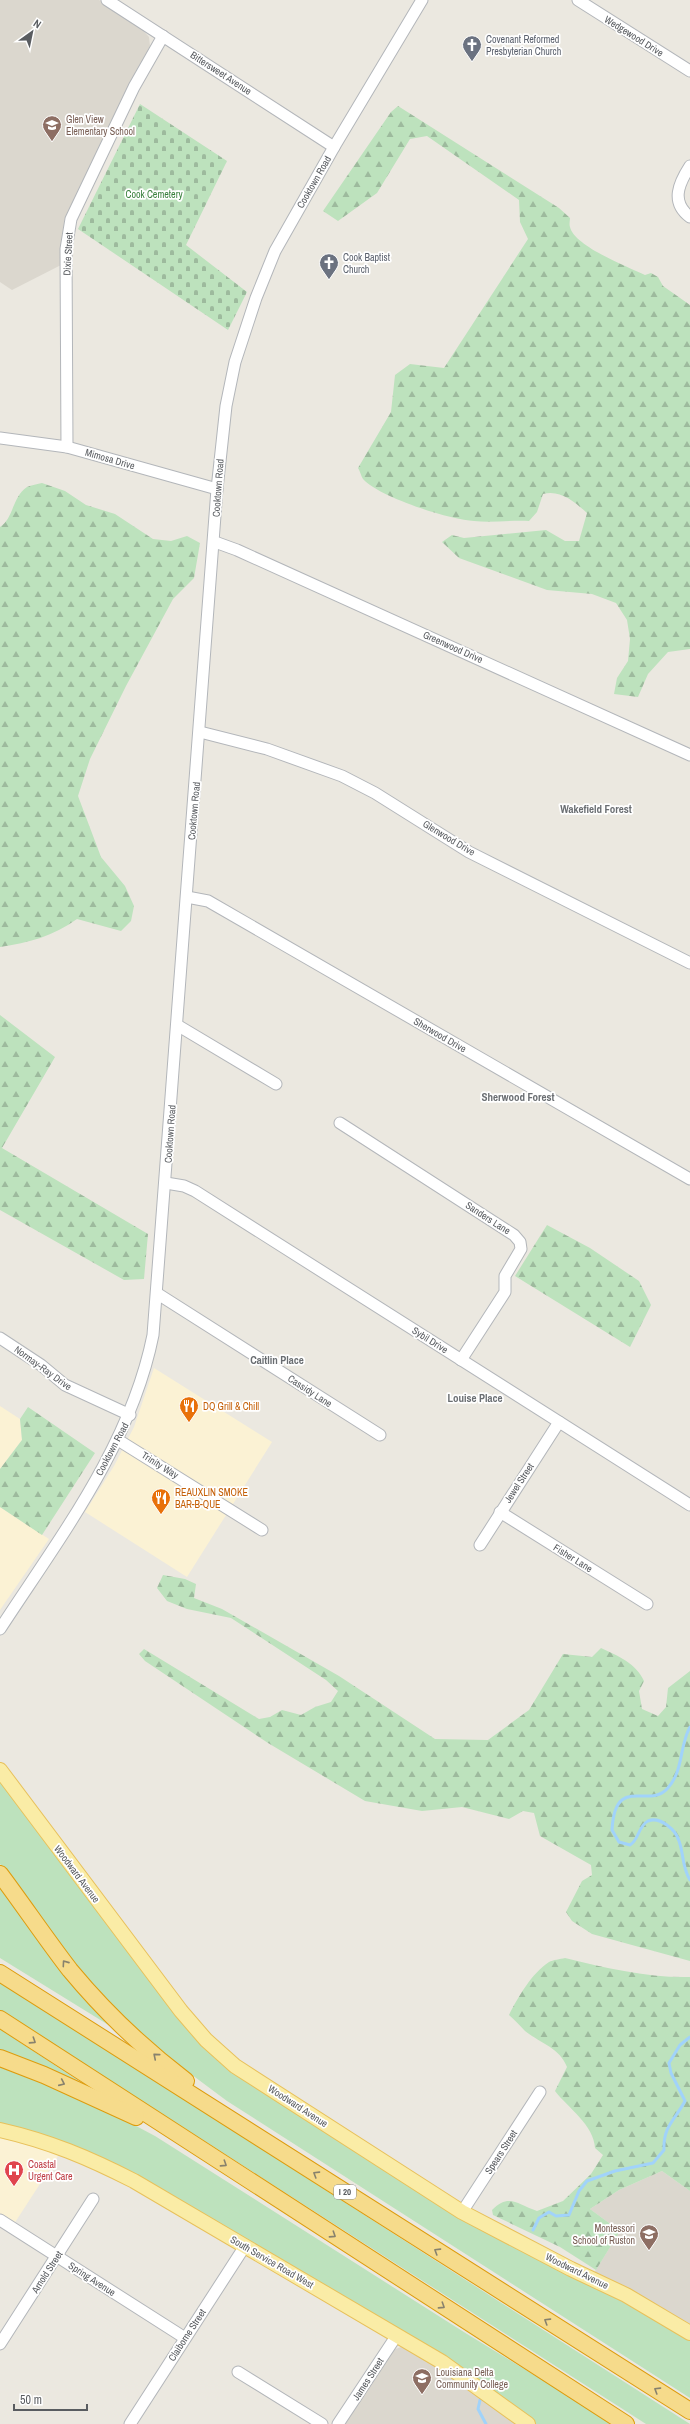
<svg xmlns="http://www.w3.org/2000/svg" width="690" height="2424" font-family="'Archivo Narrow',sans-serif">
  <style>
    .commercial { fill: #fbf2d4 }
    .education { fill: #dbd7ce }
    .green { fill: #bde2bd }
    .forest { fill: url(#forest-firs) }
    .cemetery { fill: url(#cemetery-stones) }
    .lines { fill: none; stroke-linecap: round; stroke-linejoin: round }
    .stream { stroke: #a1d3fa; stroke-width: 3 }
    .minor-casing { stroke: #b3b6ba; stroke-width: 13 }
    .major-casing { stroke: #e8c15b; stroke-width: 16 }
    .highway-casing { stroke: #de9c0d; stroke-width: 18 }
    .minor { stroke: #fff; stroke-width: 11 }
    .major { stroke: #faeca6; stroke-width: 14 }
    .highway { stroke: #f6db8b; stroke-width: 16 }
    .oneway { stroke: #88826d }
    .labels { text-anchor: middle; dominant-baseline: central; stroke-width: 3.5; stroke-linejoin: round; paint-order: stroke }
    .shield { fill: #fff; stroke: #8b8d90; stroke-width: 1 }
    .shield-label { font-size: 9px; font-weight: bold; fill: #595c60 }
    .street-label { font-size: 10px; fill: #595c60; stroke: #fff }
    .worship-label { font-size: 10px; fill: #5b616d; stroke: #fff; text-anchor: start }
    .education-label { font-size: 10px; fill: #785e54; stroke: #fff; text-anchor: start }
    .park-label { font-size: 10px; fill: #387f3c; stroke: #fff }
    .food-label { font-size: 10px; fill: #c56008; stroke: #fff; text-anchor: start }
    .health-label { font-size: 10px; fill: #be3a42; stroke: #fff; text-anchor: start }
    .neighbourhood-label { font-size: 11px; font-weight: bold; fill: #6a6e72; stroke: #fff }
  </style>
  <defs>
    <pattern id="forest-firs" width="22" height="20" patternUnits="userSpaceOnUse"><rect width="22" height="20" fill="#bde2bd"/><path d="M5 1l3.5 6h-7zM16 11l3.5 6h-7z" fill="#9dba9d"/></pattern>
    <pattern id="cemetery-stones" width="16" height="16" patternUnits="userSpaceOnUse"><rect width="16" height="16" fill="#bde2bd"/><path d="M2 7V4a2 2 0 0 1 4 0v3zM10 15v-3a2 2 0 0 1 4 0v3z" fill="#9dba9d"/></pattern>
  </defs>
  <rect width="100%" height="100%" fill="#ebe8e0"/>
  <g class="commercial">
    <polygon points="154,1368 272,1442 187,1577 85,1512 114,1466 134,1427"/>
    <polygon points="0,1406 20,1419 22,1440 0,1469"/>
    <polygon points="0,1507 49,1539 0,1610"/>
    <polygon points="0,2135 60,2153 14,2224 0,2215"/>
  </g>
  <g class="education">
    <polygon points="0,0 99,0 138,25 149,37 150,46 69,213 64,226 63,264 12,290 0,282"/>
    <polygon points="662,2171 690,2191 690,2327 594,2273 620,2231 590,2209 619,2190"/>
    <polygon points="401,2347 414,2350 519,2424 344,2424 393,2350"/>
  </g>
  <g class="green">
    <polygon points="0,1778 221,2060 690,2340 690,2398 227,2101 160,2051 105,1999 64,1950 0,1864"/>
    <polygon points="0,1887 63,1970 115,2029 0,1958"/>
    <polygon points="0,1981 690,2424 646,2424 0,2010"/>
    <polygon points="0,2029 85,2085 83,2086 0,2055"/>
    <path d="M0,2067C54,2087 105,2109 155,2136L467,2334L614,2424H534L260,2249L0,2124Z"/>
  </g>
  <g class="forest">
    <path d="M398,106L559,208L570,218C570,220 569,225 570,227C574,246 628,267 645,275L651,273L658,277L663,286L690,305V649L668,652L648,674L638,697L614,694L617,678L628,661L630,639L627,620L616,603L592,594L547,590L459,558L442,542L452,535L464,538L546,530L565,541H579L587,513C575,502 560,489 543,494L537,512L529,521C511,520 491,523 474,521C450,520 379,497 363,479C361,476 360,471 358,468L391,412L395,375L410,364L444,368L528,239L520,222L519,200L427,136L410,139L377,193L338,221L323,211L391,112Z"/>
    <path d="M42,483L65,491L86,505L115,514L153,539L171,541L187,536L200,543L194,578L173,599L126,686L90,759L78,796L101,857L125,886L134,906L131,921L121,931L77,919C53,936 29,943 0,947V527C14,518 12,497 27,487C31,485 38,484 42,483Z"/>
    <polygon points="0,1015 55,1057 2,1148 148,1234 144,1279 124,1280 0,1210"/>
    <polygon points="547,1225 590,1248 639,1281 651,1305 630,1347 515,1276"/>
    <polygon points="28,1407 95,1453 42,1535 0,1507 0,1469 22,1440 20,1419"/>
    <path d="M163,1575L185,1579L196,1584L194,1598L222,1609L339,1676L435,1739L488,1740L529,1710L563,1654L592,1657L601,1648C618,1656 636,1663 644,1681L639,1691L642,1709L658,1716L666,1707L668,1688L690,1671V1961L592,1934L572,1921L566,1912L582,1881L592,1875L591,1865L540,1836L534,1813L523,1811L509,1819L462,1807L422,1811L365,1801L268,1743L145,1661L139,1654L144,1649L259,1719L270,1717L282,1710L301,1715L315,1707L331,1702L338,1691L326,1680L231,1618L187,1609L167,1601L157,1588Z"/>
    <path d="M565,1958C605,1968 649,1978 690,1977V2191L662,2171L619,2190L590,2209L620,2231L596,2270L560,2247L493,2215L492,2210C509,2193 517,2204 537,2211L563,2201L591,2174L603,2155L595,2148C594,2125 568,2108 555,2091L567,2067C560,2048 540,2043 525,2031C520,2026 515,2020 509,2015C518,1997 532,1973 549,1962C553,1960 560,1959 565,1958Z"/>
  </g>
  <polygon class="cemetery" points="140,104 227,161 186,245 247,292 228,330 78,229"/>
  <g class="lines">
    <g class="stream">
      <path d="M690,1727C679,1746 684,1771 667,1789C648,1809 615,1774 612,1830L619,1842L630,1845C639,1840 638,1826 648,1821C660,1816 676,1830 679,1841C684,1855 682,1867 690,1880"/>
      <path d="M533,2230L539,2218L549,2212L556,2216L569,2215L579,2191L587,2181L615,2171L653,2163L664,2150C663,2126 675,2120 685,2101L671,2073L669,2063L680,2045L690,2037"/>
      <polyline points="480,2400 478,2409 486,2424"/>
    </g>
    <defs>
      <g id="minor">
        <polyline points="107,0 334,147"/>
        <polyline points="578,0 690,71"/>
        <path d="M690,166C679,183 670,202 690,217"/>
        <polyline points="0,438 67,447 217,489"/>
        <polyline points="67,447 66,249 71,219 134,87 163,36"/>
        <polyline points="215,542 237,550 690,755"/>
        <polyline points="200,732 267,749 342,776 375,793 469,852 690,963"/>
        <polyline points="187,897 208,901 690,1179"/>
        <polyline points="177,1025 276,1084"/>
        <polyline points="340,1123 514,1235 520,1242 521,1249 505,1276 505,1292 461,1360"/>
        <polyline points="166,1183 184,1186 195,1191 690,1505"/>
        <polyline points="158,1294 380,1435"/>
        <polyline points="0,1338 41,1365 65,1385 130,1415"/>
        <polyline points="118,1440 262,1530"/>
        <polyline points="500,1512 647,1604"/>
        <polyline points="480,1545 559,1422"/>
        <path d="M0,1629C60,1537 131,1445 153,1335L217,489L226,406L235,362L256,298L275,251L334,147L422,0"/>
        <polyline points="462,2212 540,2092"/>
        <polyline points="0,2220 185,2338"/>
        <polyline points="0,2344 93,2199"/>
        <polyline points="238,2372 322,2424"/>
        <polyline points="130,2424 245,2246"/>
        <polyline points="338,2424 397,2335"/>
      </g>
      <g id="major">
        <polyline points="0,1770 181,2011 206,2040 235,2066 462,2212 571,2269 626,2295 690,2333"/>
        <path d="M0,2130C49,2141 89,2158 134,2181L442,2362L528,2424"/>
      </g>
      <g id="highway">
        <path d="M0,1874C24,1906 46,1939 70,1970C104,2011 144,2049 186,2081"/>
        <polyline points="0,1973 690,2411"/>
        <polyline points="0,2019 626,2424"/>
        <polyline points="0,2058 44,2075 136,2117"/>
      </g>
    </defs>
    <use href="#minor" class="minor-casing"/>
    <use href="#major" class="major-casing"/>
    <use href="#highway" class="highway-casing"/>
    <use href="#minor" class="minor"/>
    <use href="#major" class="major"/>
    <use href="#highway" class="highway"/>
  </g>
  <defs><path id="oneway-chevron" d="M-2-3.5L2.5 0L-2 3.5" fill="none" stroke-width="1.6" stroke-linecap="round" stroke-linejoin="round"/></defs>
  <g class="oneway">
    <use href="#oneway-chevron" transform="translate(65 1963) rotate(-125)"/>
    <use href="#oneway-chevron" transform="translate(33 2041) rotate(33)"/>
    <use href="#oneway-chevron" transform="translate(156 2056) rotate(-140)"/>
    <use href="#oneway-chevron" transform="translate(62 2083) rotate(24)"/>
    <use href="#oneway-chevron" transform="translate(224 2164) rotate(33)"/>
    <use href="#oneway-chevron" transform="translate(316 2174) rotate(-148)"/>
    <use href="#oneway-chevron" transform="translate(333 2235) rotate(33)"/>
    <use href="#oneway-chevron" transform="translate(437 2251) rotate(-148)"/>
    <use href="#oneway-chevron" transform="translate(442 2306) rotate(33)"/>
    <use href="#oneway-chevron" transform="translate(547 2321) rotate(-148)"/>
    <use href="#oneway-chevron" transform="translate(657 2390) rotate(-148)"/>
  </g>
  <defs>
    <symbol id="church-pin" viewBox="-11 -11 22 30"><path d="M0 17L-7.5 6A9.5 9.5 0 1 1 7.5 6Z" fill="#6b7280" stroke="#fff"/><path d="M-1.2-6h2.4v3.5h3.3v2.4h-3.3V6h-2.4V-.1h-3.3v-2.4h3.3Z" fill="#fff"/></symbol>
    <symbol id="school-pin" viewBox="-11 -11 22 30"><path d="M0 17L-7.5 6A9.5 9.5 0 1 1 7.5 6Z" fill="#8d6e63" stroke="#fff"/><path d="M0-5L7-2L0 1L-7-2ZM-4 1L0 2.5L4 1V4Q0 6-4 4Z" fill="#fff"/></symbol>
    <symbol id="restaurant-pin" viewBox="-11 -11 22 30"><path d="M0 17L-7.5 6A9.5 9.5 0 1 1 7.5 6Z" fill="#e8710a" stroke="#fff"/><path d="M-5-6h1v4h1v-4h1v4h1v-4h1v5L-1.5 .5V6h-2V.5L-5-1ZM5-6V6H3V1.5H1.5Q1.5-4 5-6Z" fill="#fff"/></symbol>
    <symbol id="hospital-pin" viewBox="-11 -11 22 30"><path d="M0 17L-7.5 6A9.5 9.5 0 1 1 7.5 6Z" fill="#e0444e" stroke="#fff"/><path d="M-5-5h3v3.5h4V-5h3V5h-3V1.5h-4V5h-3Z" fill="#fff"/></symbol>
    <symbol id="university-pin" viewBox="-11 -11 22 30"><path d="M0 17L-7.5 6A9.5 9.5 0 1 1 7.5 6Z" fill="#8d6e63" stroke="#fff"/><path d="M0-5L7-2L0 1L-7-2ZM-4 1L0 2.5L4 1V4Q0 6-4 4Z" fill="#fff"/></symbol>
  </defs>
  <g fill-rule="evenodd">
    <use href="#church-pin" x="461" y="34" width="22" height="30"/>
    <use href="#school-pin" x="41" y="114" width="22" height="30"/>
    <use href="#church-pin" x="318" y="252" width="22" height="30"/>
    <use href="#restaurant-pin" x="178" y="1395" width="22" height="30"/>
    <use href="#restaurant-pin" x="150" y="1487" width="22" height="30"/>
    <use href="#hospital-pin" x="3" y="2159" width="22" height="30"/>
    <use href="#school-pin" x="638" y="2223" width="22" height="30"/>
    <use href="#university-pin" x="411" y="2367" width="22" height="30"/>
  </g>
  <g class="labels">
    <rect class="shield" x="334" y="2185" width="22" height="14" rx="3"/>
    <g class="shield-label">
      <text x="345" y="2192">I 20</text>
    </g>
    <g class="street-label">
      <text transform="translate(634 36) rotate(32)">Wedgewood Drive</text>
      <text transform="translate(221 73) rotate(33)">Bittersweet Avenue</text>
      <text transform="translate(314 182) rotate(-60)">Cooktown Road</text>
      <text transform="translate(68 254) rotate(-87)">Dixie Street</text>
      <text transform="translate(110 459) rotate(16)">Mimosa Drive</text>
      <text transform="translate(218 488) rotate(-86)">Cooktown Road</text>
      <text transform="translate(453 647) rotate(24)">Greenwood Drive</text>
      <text transform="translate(194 811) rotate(-85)">Cooktown Road</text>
      <text transform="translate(449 838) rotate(31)">Glenwood Drive</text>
      <text transform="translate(440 1035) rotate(30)">Sherwood Drive</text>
      <text transform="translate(170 1134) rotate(-86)">Cooktown Road</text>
      <text transform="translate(488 1218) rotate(33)">Sanders Lane</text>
      <text transform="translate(430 1340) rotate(32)">Sybil Drive</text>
      <text transform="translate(43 1368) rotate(36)">Normay-Ray Drive</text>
      <text transform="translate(310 1391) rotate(33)">Cassidy Lane</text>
      <text transform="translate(112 1449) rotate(-62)">Cooktown Road</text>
      <text transform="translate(160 1465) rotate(32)">Trinity Way</text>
      <text transform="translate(519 1483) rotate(-57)">Jewel Street</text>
      <text transform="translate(573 1558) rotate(32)">Fisher Lane</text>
      <text transform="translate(77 1874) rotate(53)">Woodward Avenue</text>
      <text transform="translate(298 2106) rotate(33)">Woodward Avenue</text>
      <text transform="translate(501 2152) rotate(-57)">Spears Street</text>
      <text transform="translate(272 2262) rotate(30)">South Service Road West</text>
      <text transform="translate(577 2271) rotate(26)">Woodward Avenue</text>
      <text transform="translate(47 2272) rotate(-57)">Arnold Street</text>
      <text transform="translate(92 2279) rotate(33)">Spring Avenue</text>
      <text transform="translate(187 2335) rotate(-57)">Claiborne Street</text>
      <text transform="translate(368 2379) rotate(-57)">James Street</text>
    </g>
    <g class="worship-label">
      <text x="486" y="39">Covenant Reformed<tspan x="486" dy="12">Presbyterian Church</tspan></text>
      <text x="343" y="257">Cook Baptist<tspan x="343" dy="12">Church</tspan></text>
    </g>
    <g class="education-label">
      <text x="66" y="119">Glen View<tspan x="66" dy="12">Elementary School</tspan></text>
      <text x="635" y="2228" text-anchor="end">Montessori<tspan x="635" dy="12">School of Ruston</tspan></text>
      <text x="436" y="2372">Louisiana Delta<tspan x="436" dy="12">Community College</tspan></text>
    </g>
    <g class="park-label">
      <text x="154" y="194">Cook Cemetery</text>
    </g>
    <g class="food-label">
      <text x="203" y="1406">DQ Grill &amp; Chill</text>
      <text x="175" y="1492">REAUXLIN SMOKE<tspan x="175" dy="12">BAR-B-QUE</tspan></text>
    </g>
    <g class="health-label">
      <text x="28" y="2164">Coastal<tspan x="28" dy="12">Urgent Care</tspan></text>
    </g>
    <g class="neighbourhood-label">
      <text x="596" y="809">Wakefield Forest</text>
      <text x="518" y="1097">Sherwood Forest</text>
      <text x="277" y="1360">Caitlin Place</text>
      <text x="475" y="1398">Louise Place</text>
    </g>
  </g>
  <g transform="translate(32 32) rotate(33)" stroke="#ffffff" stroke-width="3" paint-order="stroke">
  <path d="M0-3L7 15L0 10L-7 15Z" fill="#595c60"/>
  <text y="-6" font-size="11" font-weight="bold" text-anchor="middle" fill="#595c60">N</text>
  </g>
  <path d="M14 2404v6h73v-6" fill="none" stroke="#595c60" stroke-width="2"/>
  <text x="20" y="2404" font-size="12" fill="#595c60" stroke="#ffffff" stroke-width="3" paint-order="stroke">50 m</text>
</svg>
